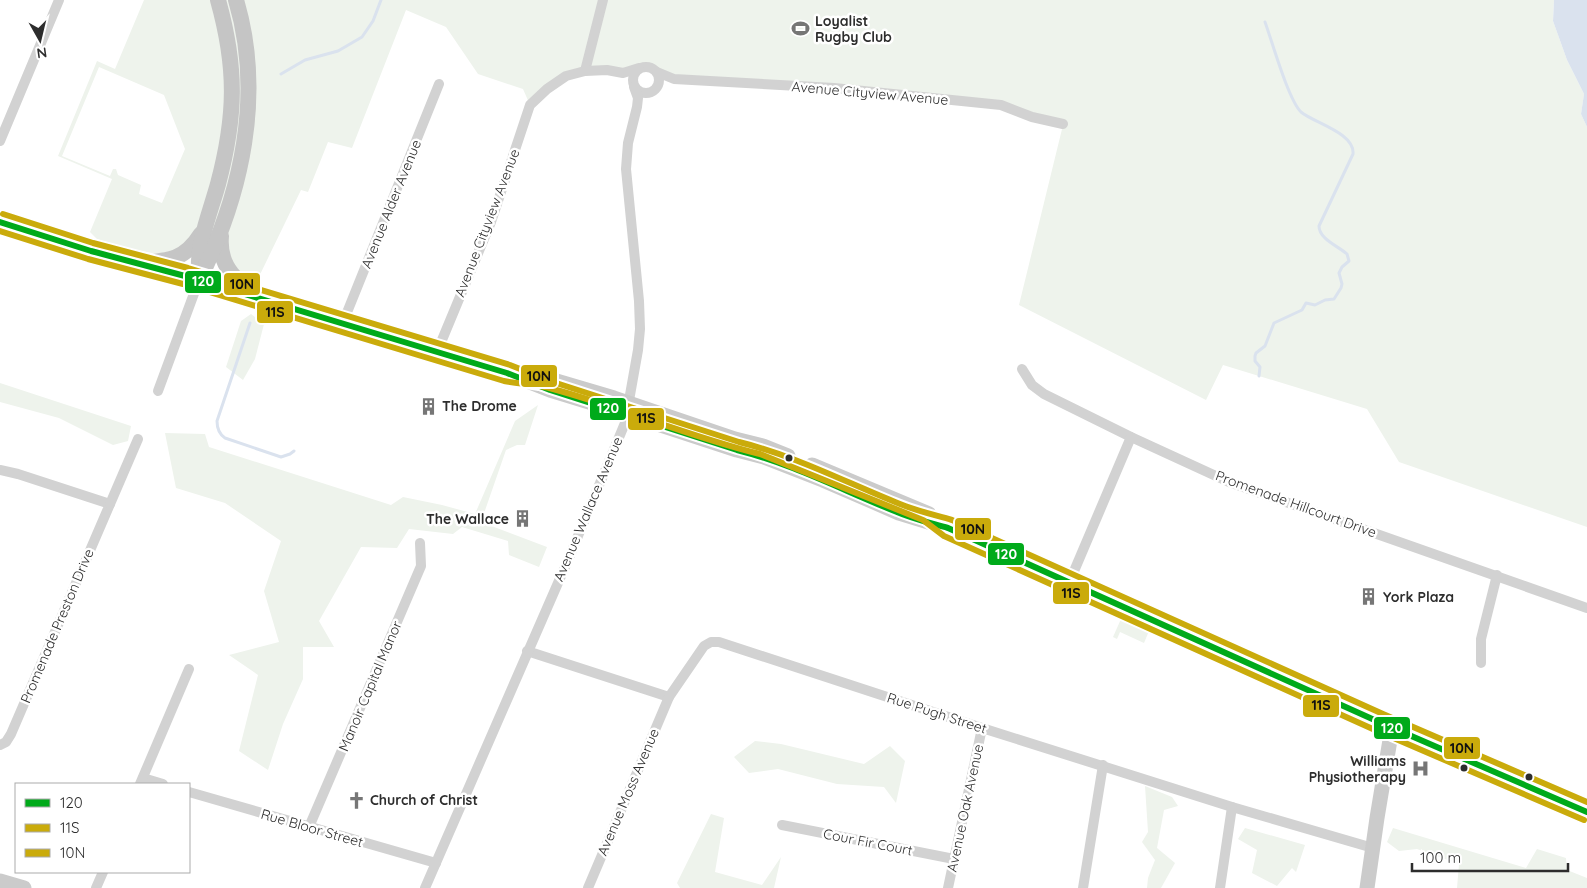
<svg xmlns="http://www.w3.org/2000/svg" width="1587" height="888" font-family="Quicksand,sans-serif">
  <style>
    .green { fill: #eef3ec; fill-rule: evenodd }
    .water { fill: #dae2ee }
    .lines { fill: none; stroke-linecap: round; stroke-linejoin: round }
    .stream { stroke: #dae2ee; stroke-width: 3 }
    .street { stroke: #d2d2d2; stroke-width: 10 }
    .secondary { stroke: #cbcbcb; stroke-width: 15 }
    .primary { stroke: #c5c5c5; stroke-width: 16 }
    .bus-1-casing { stroke: #fff; stroke-width: 10 }
    .bus-2-casing { stroke: #fff; stroke-width: 10 }
    .bus-3-casing { stroke: #fff; stroke-width: 10 }
    .bus-1 { stroke: #00aa1a; stroke-width: 6 }
    .bus-2 { stroke: #caab0b; stroke-width: 6 }
    .bus-3 { stroke: #caab0b; stroke-width: 6 }
    .bus-dot { fill: #2d2d2d; stroke: #fff; stroke-width: 2 }
    .labels { text-anchor: middle; dominant-baseline: central; stroke-width: 5; stroke-linejoin: round; paint-order: stroke }
    .poi-label { font-size: 14px; font-weight: bold; fill: #2d2d2d; stroke: #fff; text-anchor: start }
    .street-label { font-size: 14px; fill: #2d2d2d; stroke: #fff }
    .line-badge { stroke: #fff; stroke-width: 2 }
    .badge-label { font-size: 14px; text-anchor: middle; font-weight: bold; fill: #fff }
    .pale-badge-label { font-size: 14px; text-anchor: middle; font-weight: bold; fill: #111 }
  </style>
  <rect width="100%" height="100%" fill="#fff"/>
  <g class="green">
    <path d="M144,0H1554L1553,21L1567,60L1584,94L1581,114L1587,127V527L1399,462L1367,409L1223,365L1206,400L1019,305L1063,125L1001,105L674,79L647,66L566,76L530,105L523,89L478,74L446,27L406,10L352,148L328,142L308,192L301,190L252,291L221,253L173,251L157,254L126,248L97,239L90,232L112,179L58,156L97,61L115,69ZM99,67L164,95L185,149L162,203L139,194L141,185L118,175L116,169H113L110,176L62,156Z"/>
    <polygon points="251,314 264,324 255,359 243,380 226,367 241,321"/>
    <polygon points="0,383 131,426 128,441 113,445 59,418 0,402"/>
    <polygon points="538,405 525,445 517,445 506,450 481,522 547,547 539,567 509,555 508,541 462,527 453,534 409,529 397,548 361,547 319,621 334,647 303,647 303,679 283,724 268,770 239,751 258,675 229,655 279,642 264,591 281,541 225,503 176,488 165,433 205,434 209,447 391,505 403,497 442,505 475,514 515,421"/>
    <polygon points="1121,619 1149,631 1144,643 1120,632 1117,639 1113,637"/>
    <polygon points="755,741 781,744 864,764 890,746 905,761 896,803 884,787 837,784 778,769 749,773 734,757"/>
    <polygon points="1145,786 1172,797 1178,806 1164,810 1157,848 1175,863 1161,888 1147,888 1148,878 1155,860 1142,842 1148,832"/>
    <polygon points="711,814 724,818 715,872 762,885 781,857 774,888 680,888 677,883"/>
    <polygon points="1245,828 1305,845 1296,872 1292,868 1277,886 1252,873 1257,850 1238,839"/>
    <polygon points="1393,828 1526,868 1537,849 1566,858 1567,870 1587,878 1587,888 1457,888 1459,864 1417,849 1399,851 1387,842"/>
  </g>
  <polygon class="water" points="1554,0 1587,0 1587,127 1581,114 1584,94 1567,60 1553,21"/>
  <g class="lines">
    <g class="stream">
      <polyline points="281,74 305,60 338,51 362,37 373,21 381,0"/>
      <path d="M250,323L217,421C217,429 219,434 225,438L281,457L290,454L294,451"/>
      <path d="M1259,376L1260,367L1255,361V356L1256,353L1265,346L1274,323L1302,310L1306,303L1315,305L1325,300L1334,299L1341,288L1342,284L1339,273L1342,267L1349,261L1347,254C1338,246 1319,239 1319,226L1353,154C1355,133 1314,123 1301,112C1288,99 1272,41 1265,22"/>
    </g>
    <g class="street">
      <circle cx="646" cy="80" r="13"/>
      <polyline points="585,71 603,0"/>
      <polyline points="657,72 674,79 834,88 1001,105 1032,117 1063,124"/>
      <polyline points="0,141 59,0"/>
      <polyline points="341,323 348,310 439,84"/>
      <polyline points="437,352 491,222 530,105 547,89 566,76 585,71 607,70 623,73 639,68"/>
      <polyline points="1022,369 1032,385 1044,394 1131,437 1229,482 1587,608"/>
      <polyline points="158,391 199,280"/>
      <polyline points="0,470 18,474 110,504 11,734 6,742 0,745"/>
      <polyline points="110,504 138,439"/>
      <polyline points="1069,583 1131,437"/>
      <polyline points="527,651 669,697 704,646 711,642 719,642 982,728 1232,807 1373,848"/>
      <polyline points="1481,663 1481,639 1497,575"/>
      <polyline points="143,778 163,784"/>
      <polyline points="140,784 189,669"/>
      <polyline points="189,792 436,863"/>
      <polyline points="782,825 954,859"/>
      <polyline points="309,827 421,566 420,543"/>
      <polyline points="96,888 103,872"/>
      <polyline points="425,888 568,560 625,423 638,350 640,329 639,301 626,169 628,143 637,107 638,98 634,87"/>
      <polyline points="588,888 669,697"/>
      <polyline points="948,888 982,728"/>
      <polyline points="1083,888 1103,765"/>
      <polyline points="1220,888 1232,807"/>
    </g>
    <g class="secondary">
      <polyline points="0,222 91,251 185,276 507,373 550,390 612,409 737,450 764,457 823,480 899,513 948,528 1379,722 1587,812"/>
      <polyline points="534,377 553,380 614,398 735,439 763,446 788,456"/>
      <polyline points="812,465 929,514"/>
      <polyline points="0,881 24,888"/>
      <polyline points="1367,888 1377,818 1392,728"/>
    </g>
    <g class="primary">
      <path d="M221,236C218,269 239,283 264,300"/>
      <path d="M138,263C168,261 184,261 201,234"/>
      <path d="M199,273C197,243 210,213 218,184C236,116 237,68 218,0"/>
      <path d="M199,280C242,194 264,94 236,0"/>
    </g>
    <defs>
      <path id="bus-1" d="M0,222L91,251L185,276L507,373L550,390L737,450C793,464 844,491 897,512C913,519 931,523 948,528L1379,722L1587,812"/>
      <path id="bus-2" d="M0,231L88,259L183,284L504,381C521,384 538,385 553,389C623,408 690,437 760,454L923,520L944,536L1375,730L1584,820"/>
      <path id="bus-3" d="M3,214L93,243L188,268L510,365L553,382L739,442C796,456 847,483 900,504C917,511 935,515 952,520L1383,714L1587,802"/>
    </defs>
    <use href="#bus-1" class="bus-1-casing"/>
    <use href="#bus-2" class="bus-2-casing"/>
    <use href="#bus-3" class="bus-3-casing"/>
    <use href="#bus-1" class="bus-1"/>
    <use href="#bus-2" class="bus-2"/>
    <use href="#bus-3" class="bus-3"/>
  </g>
  <defs>
    <symbol id="stadium-bare" viewBox="-9 -9 18 18"><path d="M0-5a6.5 5 0 1 0 0 10a6.5 5 0 1 0 0-10ZM-3.5-1.8h7v3.6h-7Z" fill="#767676" stroke="#fff" stroke-width="2.5" paint-order="stroke"/></symbol>
    <symbol id="building-bare" viewBox="-9 -9 18 18"><path d="M-4-6H4V6H1V3H-1V6H-4ZM-2.5-4.3h1.7v1.8h-1.7ZM.8-4.3h1.7v1.8H.8ZM-2.5-1h1.7V.8h-1.7ZM.8-1h1.7V.8H.8Z" fill="#767676" stroke="#fff" stroke-width="2.5" paint-order="stroke"/></symbol>
    <symbol id="hospital-bare" viewBox="-9 -9 18 18"><path d="M-5-5h3v3.5h4V-5h3V5h-3V1.5h-4V5h-3Z" fill="#767676" stroke="#fff" stroke-width="2.5" paint-order="stroke"/></symbol>
    <symbol id="church-bare" viewBox="-9 -9 18 18"><path d="M-1.2-6h2.4v3.5h3.3v2.4h-3.3V6h-2.4V-.1h-3.3v-2.4h3.3Z" fill="#767676" stroke="#fff" stroke-width="2.5" paint-order="stroke"/></symbol>
  </defs>
  <g fill-rule="evenodd">
    <use href="#stadium-bare" x="788" y="16" width="25" height="25"/>
    <use href="#building-bare" x="416" y="394" width="25" height="25"/>
    <use href="#building-bare" x="510" y="506" width="25" height="25"/>
    <use href="#building-bare" x="1356" y="584" width="25" height="25"/>
    <use href="#hospital-bare" x="1408" y="756" width="25" height="25"/>
    <use href="#church-bare" x="344" y="788" width="25" height="25"/>
  </g>
  <g class="bus-dot">
    <circle cx="789" cy="458" r="4.5"/>
    <circle cx="1464" cy="768" r="4.5"/>
    <circle cx="1529" cy="777" r="4.5"/>
  </g>
  <g class="labels">
    <g class="poi-label">
      <text x="815" y="21">Loyalist<tspan x="815" dy="16">Rugby Club</tspan></text>
      <text x="442" y="406">The Drome</text>
      <text x="509" y="519" text-anchor="end">The Wallace</text>
      <text x="1383" y="597">York Plaza</text>
      <text x="1406" y="761" text-anchor="end">Williams<tspan x="1406" dy="16">Physiotherapy</tspan></text>
      <text x="370" y="800">Church of Christ</text>
    </g>
    <g class="street-label">
      <text transform="translate(870 93) rotate(5)">Avenue Cityview Avenue</text>
      <text transform="translate(391 204) rotate(-68)">Avenue Alder Avenue</text>
      <text transform="translate(487 223) rotate(-69)">Avenue Cityview Avenue</text>
      <text transform="translate(1296 504) rotate(20)">Promenade Hillcourt Drive</text>
      <text transform="translate(588 509) rotate(-67)">Avenue Wallace Avenue</text>
      <text transform="translate(57 626) rotate(-67)">Promenade Preston Drive</text>
      <text transform="translate(370 686) rotate(-67)">Manoir Capital Manor</text>
      <text transform="translate(937 713) rotate(18)">Rue Pugh Street</text>
      <text transform="translate(628 792) rotate(-67)">Avenue Moss Avenue</text>
      <text transform="translate(965 808) rotate(-78)">Avenue Oak Avenue</text>
      <text transform="translate(312 828) rotate(16)">Rue Bloor Street</text>
      <text transform="translate(868 842) rotate(11)">Cour Fir Court</text>
    </g>
  </g>
  <g class="line-badge">
    <rect x="184" y="270" width="38" height="24" rx="5" fill="#00aa1a"/>
    <rect x="223" y="272" width="38" height="24" rx="5" fill="#caab0b"/>
    <rect x="256" y="300" width="38" height="24" rx="5" fill="#caab0b"/>
    <rect x="520" y="364" width="38" height="24" rx="5" fill="#caab0b"/>
    <rect x="589" y="397" width="38" height="24" rx="5" fill="#00aa1a"/>
    <rect x="627" y="407" width="38" height="24" rx="5" fill="#caab0b"/>
    <rect x="954" y="517" width="38" height="24" rx="5" fill="#caab0b"/>
    <rect x="987" y="542" width="38" height="24" rx="5" fill="#00aa1a"/>
    <rect x="1052" y="581" width="38" height="24" rx="5" fill="#caab0b"/>
    <rect x="1302" y="694" width="38" height="24" rx="5" fill="#caab0b"/>
    <rect x="1373" y="716" width="38" height="24" rx="5" fill="#00aa1a"/>
    <rect x="1443" y="736" width="38" height="24" rx="5" fill="#caab0b"/>
  </g>
  <g class="badge-label">
    <text x="203" y="286">120</text>
    <text x="608" y="413">120</text>
    <text x="1006" y="559">120</text>
    <text x="1392" y="733">120</text>
  </g>
  <g class="pale-badge-label">
    <text x="242" y="289">10N</text>
    <text x="275" y="317">11S</text>
    <text x="539" y="381">10N</text>
    <text x="646" y="423">11S</text>
    <text x="973" y="534">10N</text>
    <text x="1071" y="598">11S</text>
    <text x="1321" y="710">11S</text>
    <text x="1462" y="753">10N</text>
  </g>
  <rect x="15" y="783" width="175" height="90" fill="#ffffff" stroke="#ababab"/>
  <rect x="25" y="799" width="25" height="8" fill="#00aa1a" stroke="#ababab"/>
  <text x="60" y="808" font-size="15" fill="#2d2d2d">120</text>
  <rect x="25" y="824" width="25" height="8" fill="#caab0b" stroke="#ababab"/>
  <text x="60" y="833" font-size="15" fill="#2d2d2d">11S</text>
  <rect x="25" y="849" width="25" height="8" fill="#caab0b" stroke="#ababab"/>
  <text x="60" y="858" font-size="15" fill="#2d2d2d">10N</text>
  <g transform="translate(40 40) rotate(172)" stroke="#ffffff" stroke-width="4" paint-order="stroke">
  <path d="M0-4L9 19L0 12L-9 19Z" fill="#2d2d2d"/>
  <text y="-8" font-size="14" font-weight="bold" text-anchor="middle" fill="#2d2d2d">N</text>
  </g>
  <path d="M1412 863v8h156v-8" fill="none" stroke="#2d2d2d" stroke-width="2.5"/>
  <text x="1420" y="863" font-size="15" fill="#2d2d2d" stroke="#ffffff" stroke-width="4" paint-order="stroke">100 m</text>
</svg>
